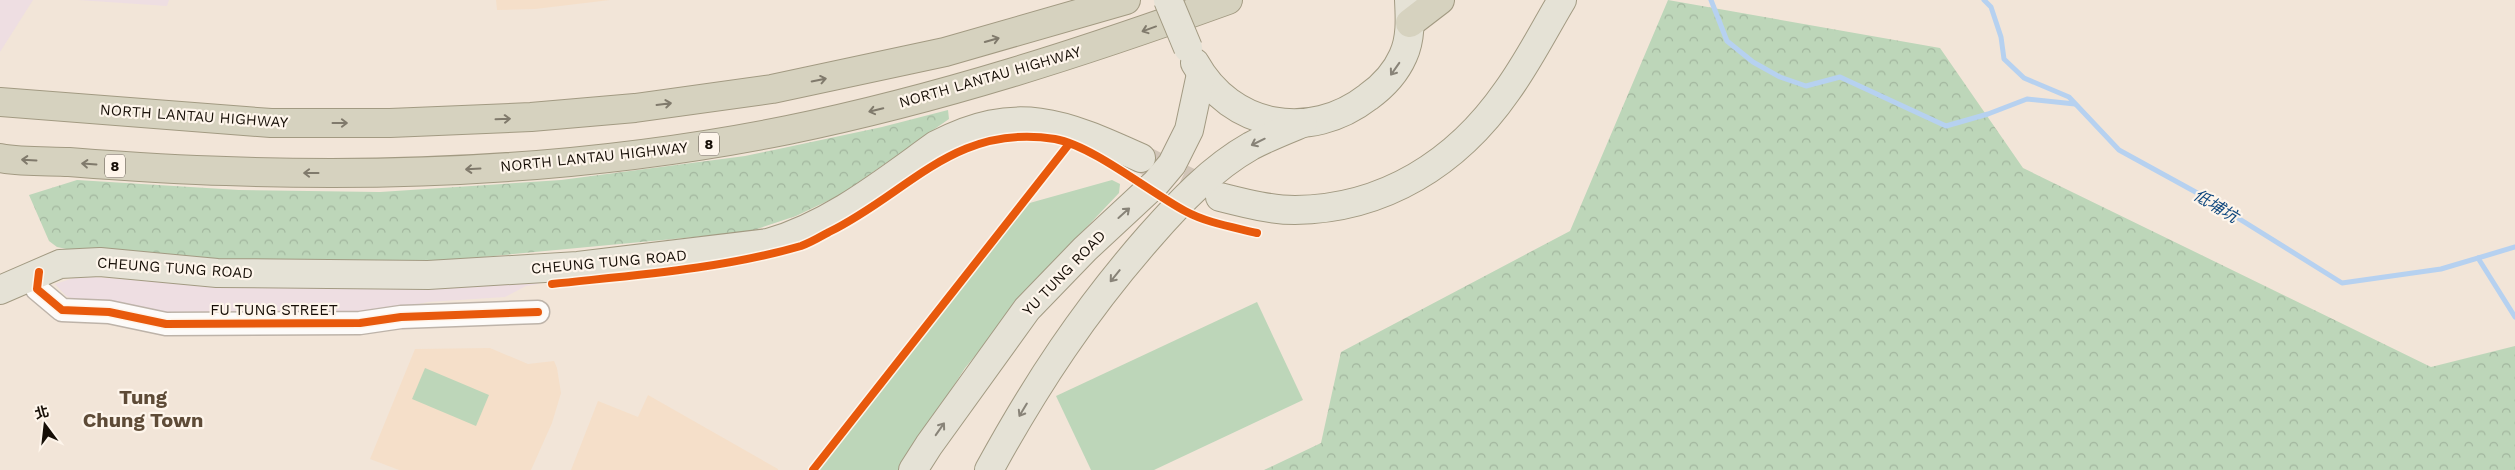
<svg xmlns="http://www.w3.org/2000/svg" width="2515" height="470" font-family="'Work Sans','Noto Sans TC',sans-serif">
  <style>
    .commercial { fill: #eedee2 }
    .built { fill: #f5dfc9 }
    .green { fill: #bdd6b9 }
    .forest { fill: url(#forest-crowns) }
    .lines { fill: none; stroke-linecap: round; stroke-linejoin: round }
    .stream { stroke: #b6d1f0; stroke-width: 5 }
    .major-tunnel { stroke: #d1c5b8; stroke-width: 28; stroke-dasharray: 28 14; stroke-linecap: butt }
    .minor-casing { stroke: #bdb3a9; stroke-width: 25 }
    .major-casing { stroke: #a29a82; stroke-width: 30 }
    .highway-casing { stroke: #a29a82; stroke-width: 30 }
    .minor { stroke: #fdfbf9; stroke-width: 22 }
    .major { stroke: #e5e2d6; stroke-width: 28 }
    .highway { stroke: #d6d2bf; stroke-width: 28 }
    .major-bridge-casing { stroke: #a29a82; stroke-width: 30; stroke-linecap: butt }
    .major-bridge { stroke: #e5e2d6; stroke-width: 28 }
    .cycleway-casing { stroke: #fef5eb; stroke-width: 11 }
    .cycleway { stroke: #e8590c; stroke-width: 8 }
    .oneway { stroke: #807a6c }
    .oneway2 { stroke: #888378 }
    .labels { text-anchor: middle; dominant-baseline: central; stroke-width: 4.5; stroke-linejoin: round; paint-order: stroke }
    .shield { fill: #fef5eb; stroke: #5c534b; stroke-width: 1 }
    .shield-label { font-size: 14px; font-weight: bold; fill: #160e06 }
    .street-label { font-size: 15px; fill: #160e06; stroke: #fef5eb }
    .water-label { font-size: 16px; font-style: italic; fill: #0f477e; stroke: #fef5eb }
    .district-label { font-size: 20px; font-weight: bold; fill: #5e4b37; stroke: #fef5eb }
  </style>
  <defs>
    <pattern id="forest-crowns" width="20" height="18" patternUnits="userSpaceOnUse" patternTransform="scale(1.25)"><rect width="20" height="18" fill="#bdd6b9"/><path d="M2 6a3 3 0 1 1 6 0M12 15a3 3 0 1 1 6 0" fill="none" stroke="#a2b69e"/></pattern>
  </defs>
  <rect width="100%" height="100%" fill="#f2e5d8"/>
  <g class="commercial">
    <polygon points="0,0 33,0 0,52"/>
    <polygon points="78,0 169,0 167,6"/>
    <polygon points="80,276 173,283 395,285 529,278 539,284 526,286 505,297 428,302 363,316 164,315 76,300 66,296 55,284"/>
  </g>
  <g class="built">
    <polygon points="496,0 610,0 535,9 497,10"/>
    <polygon points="490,348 528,364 554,361 557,368 561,393 552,423 531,470 399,470 370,459 415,349"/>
    <polygon points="648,395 778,469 778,470 571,470 598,401 638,417"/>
  </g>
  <g class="green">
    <polygon points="1112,180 1120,184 1119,193 1047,269 965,368 900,470 819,470 1026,204"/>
    <polygon points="1257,302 1303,400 1154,470 1091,470 1056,396"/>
    <polygon points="425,368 489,395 476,426 412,399"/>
  </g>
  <g class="forest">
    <polygon points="1668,0 1940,48 2023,168 2431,367 2515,346 2515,470 1264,470 1321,443 1341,352 1570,231"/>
    <polygon points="948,110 949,119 840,195 796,216 748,232 440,261 252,262 76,251 57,247 49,241 29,195 77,180 239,190 380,192 561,180 745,156 882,127"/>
  </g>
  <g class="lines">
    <g class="stream">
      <polyline points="1711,0 1727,41 1753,62 1780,77 1806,86 1840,77 1946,126 1988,114 2027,99 2075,104"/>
      <polyline points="1984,0 1991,7 2001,37 2004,59 2024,78 2069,97 2119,150 2201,195 2342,283 2441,269 2515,247"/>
      <polyline points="2478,258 2515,317"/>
    </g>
    <polyline class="major-tunnel" points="1144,160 1218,196"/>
    <defs>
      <polyline id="minor" points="39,272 37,289 62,310 109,312 166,324 360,323 401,317 538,312"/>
      <g id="major">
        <path d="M1195,63C1231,128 1310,142 1368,97C1382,87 1396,72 1403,56C1411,39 1410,19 1409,0"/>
        <path d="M1220,197C1244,203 1270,210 1295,210C1384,209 1457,163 1507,91C1528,62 1544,30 1562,0"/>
        <path d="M0,290L60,264L100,262L217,273L428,275L578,266L768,243C831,225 883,183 936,145C1016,103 1064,123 1141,158"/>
        <polyline points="913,470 929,445 1027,309 1085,249 1156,183 1172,164 1189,130 1201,74"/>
        <path d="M989,470C1036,384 1085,310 1150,236C1179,203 1212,168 1251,146C1268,137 1286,130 1303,123"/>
      </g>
      <g id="highway">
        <polyline points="1410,23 1440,0"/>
        <polyline points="0,102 271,123 390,123 531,117 635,108 772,89 945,52 1126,0"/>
        <path d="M0,158C22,162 46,161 69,162C121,166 173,170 226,171C414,178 604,167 788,130C939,99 1084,52 1228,0"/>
      </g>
    </defs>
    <use href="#minor" class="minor-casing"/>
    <use href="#major" class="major-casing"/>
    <use href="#highway" class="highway-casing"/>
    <use href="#minor" class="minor"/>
    <use href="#major" class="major"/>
    <use href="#highway" class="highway"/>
    <defs>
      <polyline id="major-bridge" points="1168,0 1188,48"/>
    </defs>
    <use href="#major-bridge" class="major-bridge-casing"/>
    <use href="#major-bridge" class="major-bridge"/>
    <defs>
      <g id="cycleway">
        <polyline points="39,272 37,289 62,310 109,312 166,324 360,323 401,317 538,312"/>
        <path d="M552,284C635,275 721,269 801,246C810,243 820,237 829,232C909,193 954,123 1055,139C1093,146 1148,191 1185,211C1207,223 1233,227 1257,233"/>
        <polyline points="813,470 1069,144"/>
      </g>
    </defs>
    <use href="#cycleway" class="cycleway-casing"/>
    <use href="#cycleway" class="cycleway"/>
  </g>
  <defs><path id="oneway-shaft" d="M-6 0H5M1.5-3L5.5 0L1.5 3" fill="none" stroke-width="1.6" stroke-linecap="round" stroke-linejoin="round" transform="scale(1.25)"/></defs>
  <g class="oneway">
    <use href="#oneway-shaft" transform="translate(1149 29) rotate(160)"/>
    <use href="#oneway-shaft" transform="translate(992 40) rotate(-16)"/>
    <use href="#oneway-shaft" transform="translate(819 80) rotate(-11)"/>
    <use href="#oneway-shaft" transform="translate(664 104) rotate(-7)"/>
    <use href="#oneway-shaft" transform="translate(876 110) rotate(166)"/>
    <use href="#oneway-shaft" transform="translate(503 119) rotate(-2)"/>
    <use href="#oneway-shaft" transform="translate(340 123)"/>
    <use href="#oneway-shaft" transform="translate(29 160) rotate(-177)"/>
    <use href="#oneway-shaft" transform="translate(89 164) rotate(-176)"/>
    <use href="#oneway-shaft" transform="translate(473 169) rotate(177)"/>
    <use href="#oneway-shaft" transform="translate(311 173) rotate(180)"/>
  </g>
  <g class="oneway2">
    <use href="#oneway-shaft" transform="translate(1395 69) rotate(125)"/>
    <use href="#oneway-shaft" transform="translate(1258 142) rotate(154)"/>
    <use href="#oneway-shaft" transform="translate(1124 213) rotate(-42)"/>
    <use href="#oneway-shaft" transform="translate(1115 276) rotate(129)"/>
    <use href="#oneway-shaft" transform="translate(1023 410) rotate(121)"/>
    <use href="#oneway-shaft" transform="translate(940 429) rotate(-55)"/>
  </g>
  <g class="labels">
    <g class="shield">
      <rect x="699" y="132.5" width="20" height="23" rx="4"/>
      <rect x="105" y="154.5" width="20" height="23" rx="4"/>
    </g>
    <g class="shield-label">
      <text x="709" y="144">8</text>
      <text x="115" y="166">8</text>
    </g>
    <g class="street-label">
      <text transform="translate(990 77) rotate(-16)">NORTH LANTAU HIGHWAY</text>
      <text transform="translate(194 116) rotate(4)">NORTH LANTAU HIGHWAY</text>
      <text transform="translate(594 157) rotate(-6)">NORTH LANTAU HIGHWAY</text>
      <text transform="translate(609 262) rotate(-5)">CHEUNG TUNG ROAD</text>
      <text transform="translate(175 268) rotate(4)">CHEUNG TUNG ROAD</text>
      <text transform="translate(1064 273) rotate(-46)">YU TUNG ROAD</text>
      <text x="274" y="310">FU TUNG STREET</text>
    </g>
    <g class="water-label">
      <text transform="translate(2216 206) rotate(31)">低埔坑</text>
    </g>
    <g class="district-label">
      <text x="143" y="397">Tung<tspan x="143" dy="23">Chung Town</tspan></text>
    </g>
  </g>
  <g transform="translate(45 425) rotate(345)" stroke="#fef5eb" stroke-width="4" paint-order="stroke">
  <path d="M0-4L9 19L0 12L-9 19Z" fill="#160e06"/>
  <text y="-8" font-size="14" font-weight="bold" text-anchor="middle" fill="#160e06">北</text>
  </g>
</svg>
